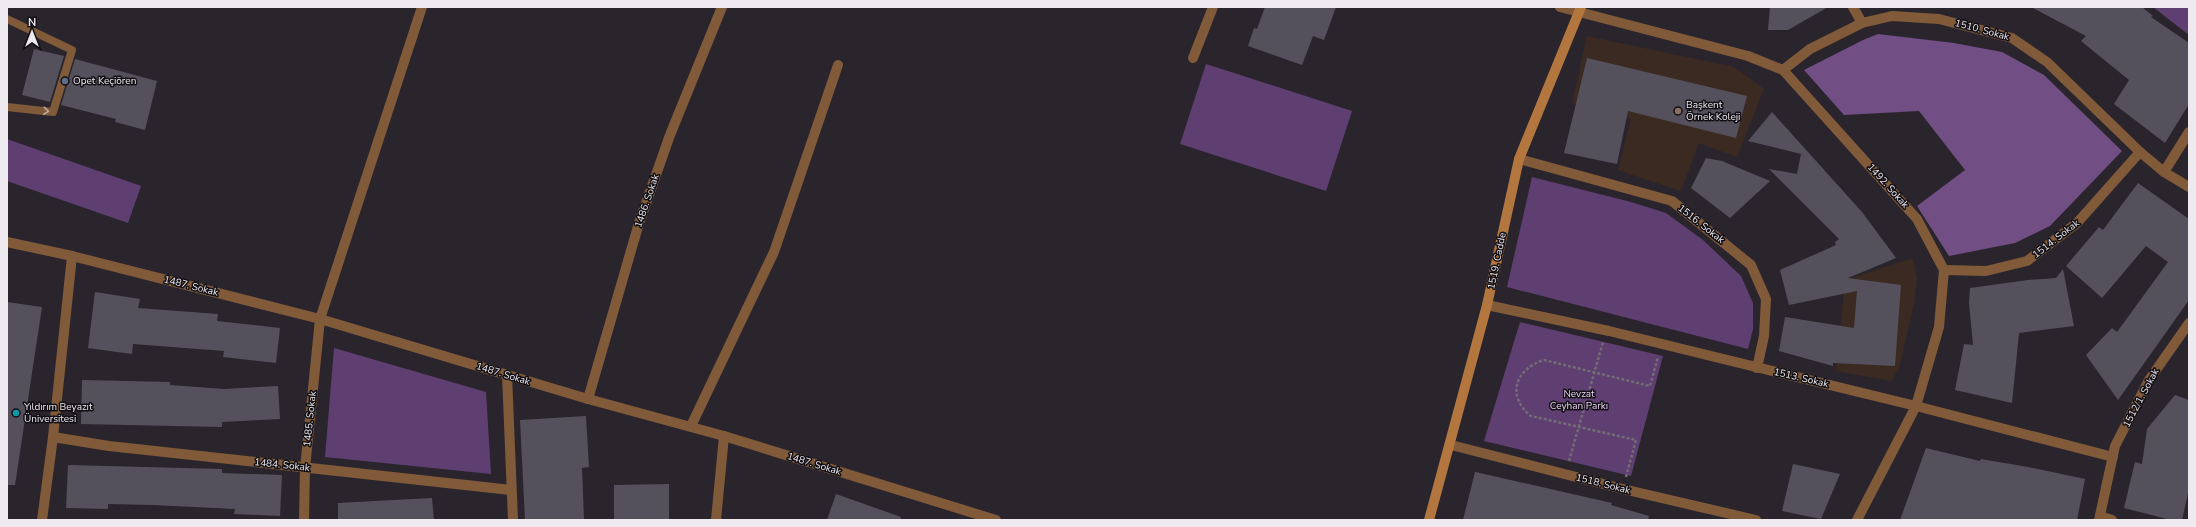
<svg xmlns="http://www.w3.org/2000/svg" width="2196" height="527" font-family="'Nunito Sans',sans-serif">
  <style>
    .education { fill: #3b2a22 }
    .green { fill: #5f3f71 }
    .forest { fill: #714e84 }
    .building { fill: #55515c }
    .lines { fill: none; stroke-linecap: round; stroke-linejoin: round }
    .path { stroke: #726d74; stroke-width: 2.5; stroke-dasharray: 3 2; stroke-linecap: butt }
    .lane { stroke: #815a39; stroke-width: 8 }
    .street { stroke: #815a39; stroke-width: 10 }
    .secondary { stroke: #b3763f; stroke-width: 10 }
    .oneway { stroke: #bda99e }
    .service-dot { fill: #5c6f8a; stroke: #110f13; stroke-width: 1.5 }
    .education-dot { fill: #8d6e63; stroke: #110f13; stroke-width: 1.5 }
    .culture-dot { fill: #0f9aa8; stroke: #110f13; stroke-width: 1.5 }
    .labels { text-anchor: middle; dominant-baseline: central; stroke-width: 3; stroke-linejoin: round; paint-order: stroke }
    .street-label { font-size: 10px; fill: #eeeaf0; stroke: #110f13 }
    .poi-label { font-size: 10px; fill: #eeeaf0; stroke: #110f13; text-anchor: start }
    .park-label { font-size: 10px; fill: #e9d4f5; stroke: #110f13 }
  </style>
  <rect width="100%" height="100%" fill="#2a252d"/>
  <g class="education">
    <polygon points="1587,36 1734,67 1764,89 1737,157 1699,143 1681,191 1618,170 1631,119 1572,103"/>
    <polygon points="1913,258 1917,279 1914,304 1899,368 1891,381 1836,371 1845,280"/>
  </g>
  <g class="green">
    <polygon points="2153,7 2189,7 2189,35"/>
    <polygon points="1206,64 1352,111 1326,191 1180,144"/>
    <polygon points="7,139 141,186 128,223 7,181"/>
    <polygon points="1532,177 1631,202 1666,213 1703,240 1741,276 1753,303 1753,329 1748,349 1507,287"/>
    <polygon points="1520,322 1663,356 1631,476 1484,441"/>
    <polygon points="334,348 486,392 491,474 325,457"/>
  </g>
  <polygon class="forest" points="1878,34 1954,43 2002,52 2044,75 2122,151 2050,226 2015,243 1949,256 1917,206 1965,170 1919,111 1844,115 1804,70 1863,40"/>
  <g class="building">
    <polygon points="1265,7 1336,7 1324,40 1313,36 1302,65 1248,46 1254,28 1257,29"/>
    <polygon points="1770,7 1828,7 1788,30 1768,30"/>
    <polygon points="2031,7 2142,7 2153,16 2151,17 2189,43 2189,104 2165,143 2114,104 2129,80 2081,41 2086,36"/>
    <polygon points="34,49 64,56 50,102 22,95"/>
    <polygon points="1587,58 1747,96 1736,138 1628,111 1617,164 1564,153"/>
    <polygon points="75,59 157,81 145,130 115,122 116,119 61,105"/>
    <polygon points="1772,112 1862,212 1896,258 1848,278 1901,285 1895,366 1833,363 1833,366 1779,351 1785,317 1854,328 1857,291 1789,305 1780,270 1836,245 1835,242 1839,239 1769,169 1797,174 1801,154 1748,141"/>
    <polygon points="1706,158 1722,161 1770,181 1730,218 1691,188"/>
    <polygon points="2138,183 2189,219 2189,300 2118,400 2086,355 2112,328 2117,332 2168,262 2146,246 2102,298 2066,266 2099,227 2103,230"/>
    <polygon points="2063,269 2074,326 2019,333 2012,403 1955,390 1964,344 1973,345 1969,303 1970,288 2028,280 2056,278"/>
    <polygon points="95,292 140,299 138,308 218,314 217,321 280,328 276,363 223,357 224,351 133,344 132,354 88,348"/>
    <polygon points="7,302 42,307 15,485 7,485"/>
    <polygon points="82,380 170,382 170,385 224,389 278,386 280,419 222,422 222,427 81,424"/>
    <polygon points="2175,395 2189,400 2189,489 2182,520 2171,520 2124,508 2135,462 2142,464 2147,429"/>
    <polygon points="586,416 589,467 582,468 584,520 525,520 520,420"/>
    <polygon points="1926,448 1980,461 1981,459 2028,467 2085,479 2077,520 1900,520"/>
    <polygon points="1793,464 1840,474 1821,519 1782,511"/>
    <polygon points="68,465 222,469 222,473 282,475 280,516 234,514 235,509 153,505 108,504 108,509 66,508"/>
    <polygon points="1475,472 1612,503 1611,505 1649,516 1648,520 1463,520"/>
    <polygon points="669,484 669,520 614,520 614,485"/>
    <polygon points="836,494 901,517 900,520 827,520"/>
    <polygon points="432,498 434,520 338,520 338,503"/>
  </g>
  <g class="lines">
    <g class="path">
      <polyline points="1569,461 1603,342"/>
      <path d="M1626,477L1636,440L1531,416C1506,396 1515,369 1544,360L1650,386L1658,357"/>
    </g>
    <polyline class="lane" points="7,19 72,50 53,112 7,107"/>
    <g class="street">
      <polyline points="1560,7 1748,56 1783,70 1917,219 1944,270 1939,327 1916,406 1857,520"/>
      <polyline points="1853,7 1862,23"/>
      <polyline points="1193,58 1213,7"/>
      <polyline points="1783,70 1810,49 1862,23 1892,16 1939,19 2012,38 2047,62 2140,152 2164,172 2189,187"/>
      <polyline points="1519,159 1672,201 1751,265 1766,299 1764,336 1757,368"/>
      <polyline points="2164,172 2189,132"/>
      <polyline points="7,242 72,256 320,319 588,399 724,436 996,520"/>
      <polyline points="1944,270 1986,271 2027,261 2077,223 2140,152"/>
      <polyline points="1487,305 1609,331 1916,406 2113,457"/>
      <polyline points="507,375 513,520"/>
      <polyline points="588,399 639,223 670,135 722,7"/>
      <polyline points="691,426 774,252 838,65"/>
      <polyline points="53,437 109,446 511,490"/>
      <polyline points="1451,445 1623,489 1756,520"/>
      <polyline points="2100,516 2112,520"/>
      <polyline points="42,520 53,437 72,256"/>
      <polyline points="304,520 305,468 320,319 422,7"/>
      <polyline points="716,520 724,436"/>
      <polyline points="2099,520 2115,446 2149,380 2189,323"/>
    </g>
    <polyline class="secondary" points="1429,520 1487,305 1519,159 1581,7"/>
  </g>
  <defs><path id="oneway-chevron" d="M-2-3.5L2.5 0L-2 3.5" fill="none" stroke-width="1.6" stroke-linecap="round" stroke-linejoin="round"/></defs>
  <use class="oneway" href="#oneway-chevron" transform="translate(46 111) rotate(5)"/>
  <circle class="service-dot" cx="65" cy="81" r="4"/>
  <circle class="education-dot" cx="1678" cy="111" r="4"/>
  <circle class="culture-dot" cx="16" cy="413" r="4"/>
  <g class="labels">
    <g class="street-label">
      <text transform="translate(1982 30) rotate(15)">1510. Sokak</text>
      <text transform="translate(1888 186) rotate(48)">1492. Sokak</text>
      <text transform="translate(647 201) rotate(-71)">1486. Sokak</text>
      <text transform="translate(1701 224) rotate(38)">1516. Sokak</text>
      <text transform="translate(2056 239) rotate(-38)">1514. Sokak</text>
      <text transform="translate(1497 261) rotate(-78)">1519. Cadde</text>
      <text transform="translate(191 286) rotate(14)">1487. Sokak</text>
      <text transform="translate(503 374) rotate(17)">1487. Sokak</text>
      <text transform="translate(1801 378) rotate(13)">1513. Sokak</text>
      <text transform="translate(2141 398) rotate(-62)">1512/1. Sokak</text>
      <text transform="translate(310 419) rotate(-84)">1485. Sokak</text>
      <text transform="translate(814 464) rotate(17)">1487. Sokak</text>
      <text transform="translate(282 465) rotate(6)">1484. Sokak</text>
      <text transform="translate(1603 484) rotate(14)">1518. Sokak</text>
    </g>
    <g class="poi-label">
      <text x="73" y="81">Opet Keçiören</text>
      <text x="1686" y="105">Başkent<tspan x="1686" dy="12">Örnek Koleji</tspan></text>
      <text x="24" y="407">Yıldırım Beyazıt<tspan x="24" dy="12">Üniversitesi</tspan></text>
    </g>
    <g class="park-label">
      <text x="1579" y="394">Nevzat<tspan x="1579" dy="12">Ceyhan Parkı</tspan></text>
    </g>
  </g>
  <rect width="2196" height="527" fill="none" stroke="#eeeaf0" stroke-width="16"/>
  <g transform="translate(32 32)" stroke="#110f13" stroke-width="3" paint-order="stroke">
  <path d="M0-3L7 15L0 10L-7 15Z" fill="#eeeaf0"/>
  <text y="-6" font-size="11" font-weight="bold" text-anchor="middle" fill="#eeeaf0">N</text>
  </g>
</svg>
